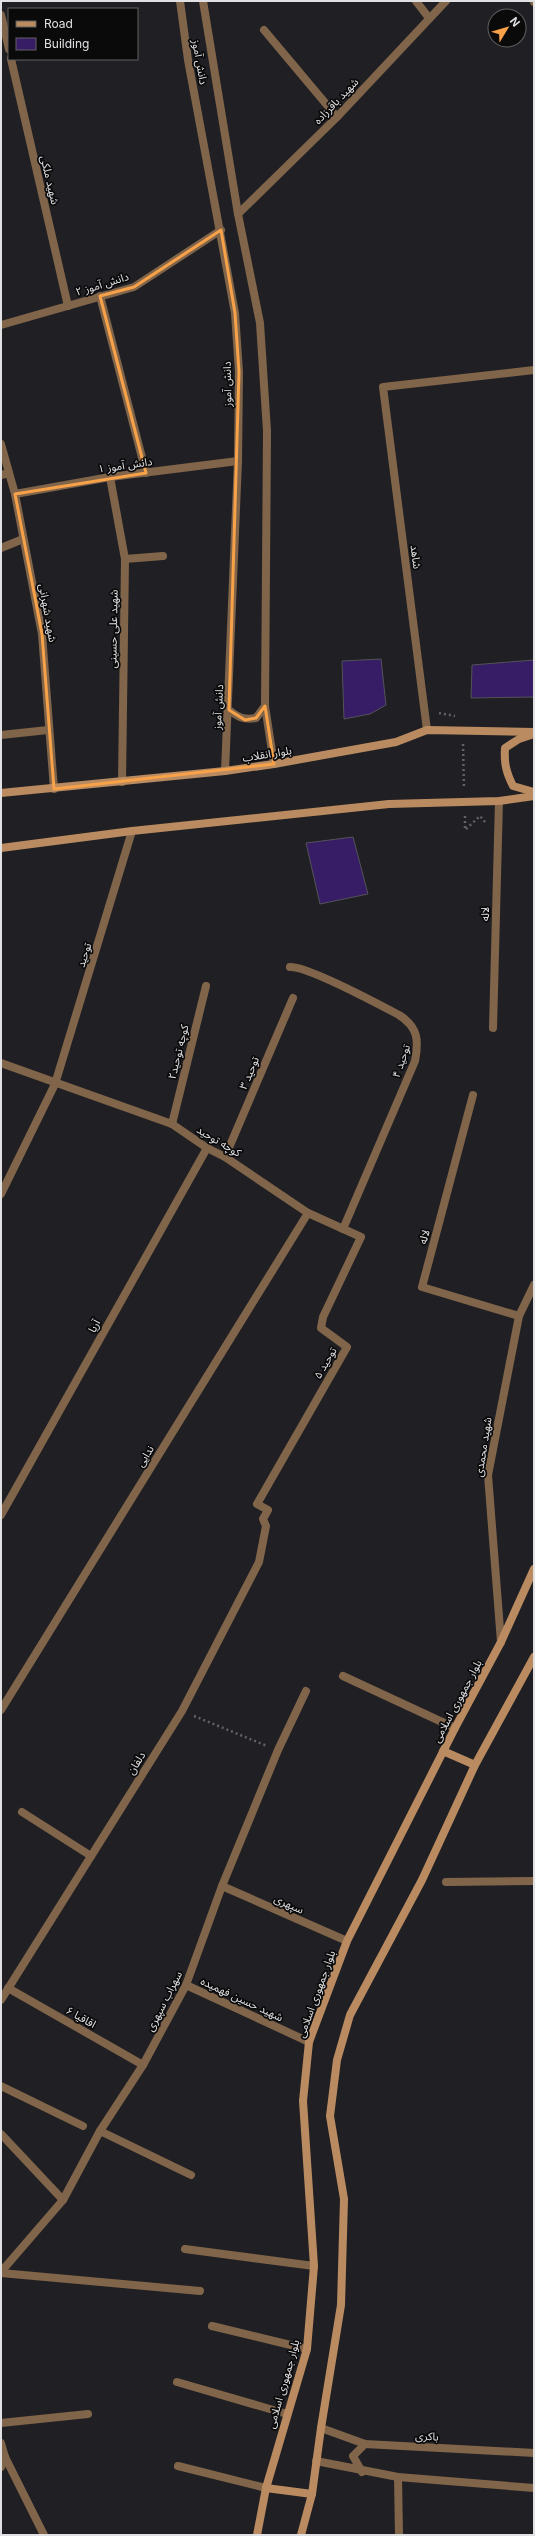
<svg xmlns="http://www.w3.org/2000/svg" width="535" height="2536" font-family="Inter,'Noto Sans Arabic',sans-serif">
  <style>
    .building { fill: #361d65; stroke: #535357 }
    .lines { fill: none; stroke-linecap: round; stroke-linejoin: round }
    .path { stroke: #636366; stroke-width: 2.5; stroke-dasharray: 2 3; stroke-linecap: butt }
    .minor { stroke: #81654a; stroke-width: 8 }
    .tertiary { stroke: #81654a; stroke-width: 8 }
    .secondary { stroke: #ba8b60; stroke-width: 8 }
    .marked { fill: none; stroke: #f7a149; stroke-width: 3; stroke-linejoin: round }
    .labels { text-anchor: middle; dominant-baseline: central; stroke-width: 3.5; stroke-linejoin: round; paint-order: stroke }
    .street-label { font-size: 11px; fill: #e1e0e3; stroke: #0a0a0b }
  </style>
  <rect width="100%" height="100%" fill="#202024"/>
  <g class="building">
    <polygon points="381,659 386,705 370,714 344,719 342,661"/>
    <polygon points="534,660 534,697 471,698 472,665"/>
    <polygon points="353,837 368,894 320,904 306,843"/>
  </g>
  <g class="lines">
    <g class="path">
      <polyline points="439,713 455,716"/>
      <polyline points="463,744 464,789"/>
      <polyline points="465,816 465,829"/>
      <polyline points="466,829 480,816 485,822"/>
      <polyline points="194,1716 267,1746"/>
    </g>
    <g class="minor">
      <polyline points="416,1 429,18"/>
      <polyline points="534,1 534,2"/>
      <polyline points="1,15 9,49"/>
      <polyline points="264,30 337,117"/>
      <polyline points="11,59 68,306"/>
      <polyline points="238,214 337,117 446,1"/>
      <polyline points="100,296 146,473"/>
      <polyline points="1,325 134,287 221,230"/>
      <polyline points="1,444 15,494 42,634 54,789"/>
      <polyline points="1,475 9,473"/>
      <polyline points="110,477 125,559 122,782"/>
      <polyline points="15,494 110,477 238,461"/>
      <polyline points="1,548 23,539"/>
      <polyline points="125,559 163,556"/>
      <polyline points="427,730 383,387 534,370"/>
      <polyline points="1,735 48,730"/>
      <path d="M290,967C308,966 380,1005 399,1015C418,1027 419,1040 415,1061L343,1229"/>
      <polyline points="493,1028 499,801"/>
      <polyline points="1,1063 172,1124 207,1148 225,1157 308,1213 361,1237 323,1317 321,1328 347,1347 257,1504 268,1510 263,1519 266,1526 259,1562 182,1711 1,2000"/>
      <polyline points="473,1095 422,1287 519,1316"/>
      <polyline points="172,1124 206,986"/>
      <polyline points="225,1157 293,998"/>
      <polyline points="1,1194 55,1084 132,831"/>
      <polyline points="1,1515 207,1148"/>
      <polyline points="501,1642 488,1475 519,1316 534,1285"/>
      <polyline points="343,1676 455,1728"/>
      <polyline points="1,1710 308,1213"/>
      <polyline points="22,1812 91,1856"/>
      <polyline points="446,1882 534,1881"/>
      <polyline points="222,1886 347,1941"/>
      <polyline points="186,1985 309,2042"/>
      <polyline points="8,1988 143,2065"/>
      <polyline points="1,2086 83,2126"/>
      <polyline points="100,2131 191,2175"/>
      <polyline points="1,2134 63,2200"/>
      <polyline points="185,2249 314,2266"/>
      <polyline points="1,2272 63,2200 100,2131 143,2065 186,1985 222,1886 278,1750 306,1691"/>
      <polyline points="1,2273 200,2291"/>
      <polyline points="212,2326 307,2349"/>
      <polyline points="177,2382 287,2414"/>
      <polyline points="1,2423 88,2414"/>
      <polyline points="321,2428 365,2444 534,2453"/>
      <polyline points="1,2443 5,2457 44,2535"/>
      <polyline points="316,2461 398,2477 534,2488"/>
      <polyline points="178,2466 266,2488"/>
      <polyline points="1,2467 5,2457"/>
      <polyline points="362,2472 353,2456 365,2444"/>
      <polyline points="398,2477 399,2535"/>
    </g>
    <g class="tertiary">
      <polyline points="180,1 188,60 235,313 239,372 238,461 225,771"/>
      <polyline points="203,1 238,214 260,323 267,431 265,706 274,764"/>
      <path d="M229,710C239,718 244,720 256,718L265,706"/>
    </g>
    <g class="secondary">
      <path d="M531,735L519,739L505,748C504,763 506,772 513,786L534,792"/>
      <polyline points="1,793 225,771 274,764 396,742 427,730 534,732"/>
      <polyline points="1,848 132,831 389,804 499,801 534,796"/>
      <polyline points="443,1751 475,1765"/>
      <polyline points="266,2488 312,2494"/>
      <polyline points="257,2535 266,2488 307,2349 314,2266 303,2101 309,2042 347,1941 455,1728 501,1642 534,1569"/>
      <polyline points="301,2535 312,2494 321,2428 341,2305 344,2199 330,2116 337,2060 350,2015 422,1880 475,1765 534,1657"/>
    </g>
  </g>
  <path class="marked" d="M221,230L235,313L239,372L229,710L245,720L256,718L265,706L274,764L54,789L42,634L15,494L146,473L100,296L134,287Z"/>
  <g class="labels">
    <g class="street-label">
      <text transform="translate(200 62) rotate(80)">دانش آموز</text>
      <text transform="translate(336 101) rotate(-46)">شهید باقرزاده</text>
      <text transform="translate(50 180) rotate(77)">شهید ملکی</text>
      <text transform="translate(102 284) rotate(-17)">دانش آموز ۲</text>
      <text transform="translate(227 384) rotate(-91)">دانش آموز</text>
      <text transform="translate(125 465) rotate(-8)">دانش آموز ۱</text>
      <text transform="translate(416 557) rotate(83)">شاهد</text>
      <text transform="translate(48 613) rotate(80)">شهید شهرانی</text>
      <text transform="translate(113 629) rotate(-89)">شهید علی حسینی</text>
      <text transform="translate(218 707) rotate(-87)">دانش آموز</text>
      <text transform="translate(267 754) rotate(-9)">بلوار انقلاب</text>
      <text transform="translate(485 914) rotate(-89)">لاله</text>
      <text transform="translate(84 955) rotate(-73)">توحید</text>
      <text transform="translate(178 1052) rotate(-76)">کوچه توحید۲</text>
      <text transform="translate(401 1061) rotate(-71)">توحید ۴</text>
      <text transform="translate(249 1073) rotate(-67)">توحید ۳</text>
      <text transform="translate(219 1141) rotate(31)">کوچه توحید</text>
      <text transform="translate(424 1237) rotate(-75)">لاله</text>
      <text transform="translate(94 1326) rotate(-61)">آریا</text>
      <text transform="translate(325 1363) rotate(-60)">توحید ۵</text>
      <text transform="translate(483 1447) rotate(-81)">شهید محمدی</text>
      <text transform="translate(145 1456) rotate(-58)">ندایی</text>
      <text transform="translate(457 1701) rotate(-62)">بلوار جمهوری اسلامی</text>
      <text transform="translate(136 1763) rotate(-58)">دلفان</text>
      <text transform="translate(289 1904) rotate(24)">سپهری</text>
      <text transform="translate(316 1994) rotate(-70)">بلوار جمهوری اسلامی</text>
      <text transform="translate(242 1999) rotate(25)">شهید حسین فهمیده</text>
      <text transform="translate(164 2001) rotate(-63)">سهراب سپهری</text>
      <text transform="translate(81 2017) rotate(29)">اقاقیا ۶</text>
      <text transform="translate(283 2384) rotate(-74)">بلوار جمهوری اسلامی</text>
      <text transform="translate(427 2436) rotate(3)">باکری</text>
    </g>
  </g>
  <rect width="535" height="2536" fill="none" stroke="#e1e0e3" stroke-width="4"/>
  <rect x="8" y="8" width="130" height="52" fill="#0a0a0b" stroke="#606061"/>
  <rect x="16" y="21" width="20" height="6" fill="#ba8b60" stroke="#606061"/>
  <text x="44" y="28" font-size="12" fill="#e1e0e3">Road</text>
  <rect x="16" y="38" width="20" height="12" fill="#361d65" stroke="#606061"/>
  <text x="44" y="48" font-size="12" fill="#e1e0e3">Building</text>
  <g transform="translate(507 28) rotate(52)"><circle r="19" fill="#0a0a0b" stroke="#606061"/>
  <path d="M0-3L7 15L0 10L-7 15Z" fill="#f7a149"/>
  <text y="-6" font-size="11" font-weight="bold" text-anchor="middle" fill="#e1e0e3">N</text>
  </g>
</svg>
